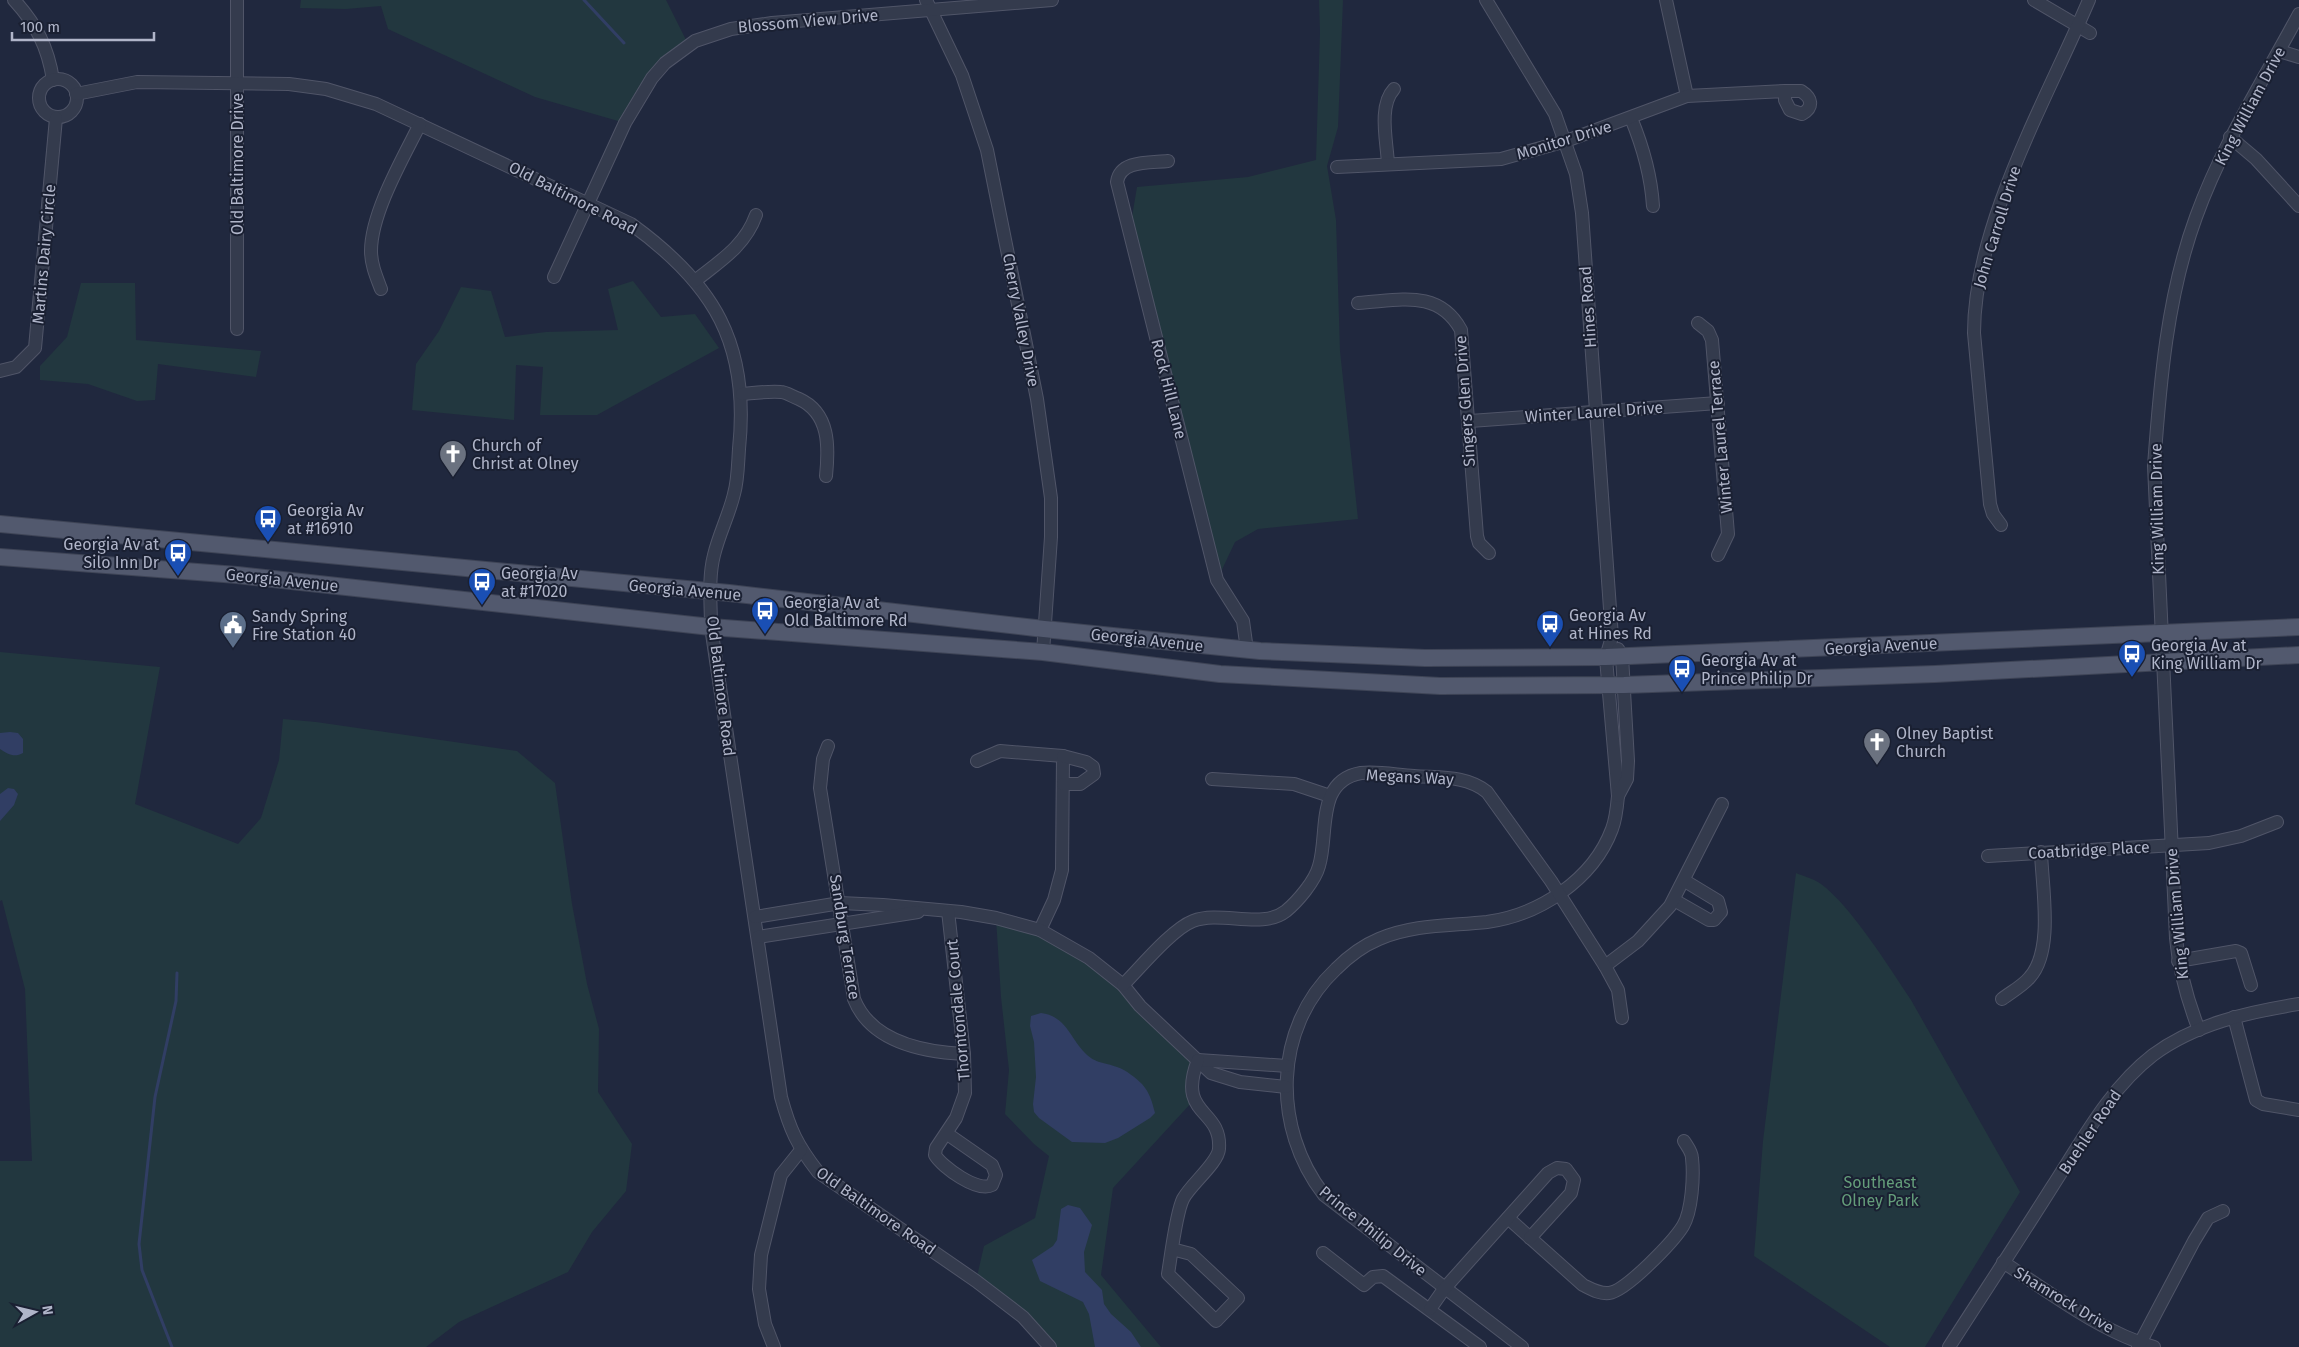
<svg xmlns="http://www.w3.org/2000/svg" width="2299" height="1347" font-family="'Fira Sans',sans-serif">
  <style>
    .green { fill: #22373f }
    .water { fill: #313e64 }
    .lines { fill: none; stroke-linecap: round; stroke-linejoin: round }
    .stream { stroke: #313e64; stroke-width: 3 }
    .minor-casing { stroke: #505568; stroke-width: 14 }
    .major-casing { stroke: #3e4456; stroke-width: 18 }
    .minor { stroke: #343b4d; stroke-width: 12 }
    .major { stroke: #52596e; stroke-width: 16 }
    .labels { text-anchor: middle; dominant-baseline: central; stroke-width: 4; stroke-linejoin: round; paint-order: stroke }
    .street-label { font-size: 16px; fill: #b0b5c9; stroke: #1a2032 }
    .poi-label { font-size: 16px; fill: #b0b5c9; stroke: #1a2032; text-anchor: start }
    .park-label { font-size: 16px; fill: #649d7a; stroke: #1a2032 }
  </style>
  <rect width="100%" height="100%" fill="#20283e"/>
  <g class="green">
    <polygon points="301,0 666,0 689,46 665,63 625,123 535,97 388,29 381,6 346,9 300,8"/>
    <polygon points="1319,0 1343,0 1338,127 1327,166 1336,220 1340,351 1358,519 1258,529 1235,542 1217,580 1129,235 1137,187 1248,177 1316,160 1320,32"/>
    <polygon points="633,281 661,317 695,314 719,348 597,415 540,415 543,367 516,365 514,420 412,410 416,364 439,331 461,287 491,291 505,337 546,332 618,330 608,289"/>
    <polygon points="81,283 135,283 136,340 261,351 256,377 158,364 155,400 137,401 88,384 40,380 40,366 67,337"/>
    <polygon points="0,652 160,667 135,804 238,844 261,818 279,760 283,719 316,722 517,751 555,783 572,904 587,984 599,1029 598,1092 632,1144 626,1191 592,1232 568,1272 459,1322 426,1347 0,1347 0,1161 32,1161 25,989 2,900 0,901"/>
    <path d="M1796,873C1803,876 1814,879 1821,884C1851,906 1889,967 1911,1000L2020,1192L1925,1347H1890L1754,1256L1763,1141Z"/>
    <polygon points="996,918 1089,958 1198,1060 1193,1101 1113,1188 1101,1275 1161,1347 1050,1347 976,1281 984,1246 1035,1218 1049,1156 1034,1144 1005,1114 1009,1070 1001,997"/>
  </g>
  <g class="water">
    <path d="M10,732L18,733L23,739V753C14,758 8,754 0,749V733Z"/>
    <polygon points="8,788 14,789 18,794 14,805 0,821 0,794"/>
    <path d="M1041,1013C1066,1016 1070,1038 1085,1053C1096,1064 1104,1062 1117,1067C1126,1070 1136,1078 1142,1084C1150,1093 1152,1102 1155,1113L1150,1118L1118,1138L1105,1143L1072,1142L1039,1118L1034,1112L1033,1104L1036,1077L1034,1042L1030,1026L1031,1016Z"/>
    <polygon points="1068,1205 1080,1208 1092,1225 1084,1252 1085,1272 1102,1290 1104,1304 1111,1314 1131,1332 1141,1347 1095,1347 1089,1314 1083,1302 1040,1281 1032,1260 1053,1246 1057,1240 1061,1209"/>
  </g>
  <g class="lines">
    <g class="stream">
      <polyline points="584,0 624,43"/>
      <polyline points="172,1347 142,1270 139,1244 155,1097 176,1001 177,973"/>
    </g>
    <defs>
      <g id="minor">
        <path d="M14,0C36,24 48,47 53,80"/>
        <polyline points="237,0 237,329"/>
        <polyline points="926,0 962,75 987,150 1037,399 1051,498 1051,537 1043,652"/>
        <path d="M1486,0L1555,114L1576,174L1582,213L1612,637L1606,657L1607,670L1618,796C1617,807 1616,819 1612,829C1593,880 1539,915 1487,922C1451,926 1414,924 1379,939C1362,946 1349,956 1336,969C1273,1028 1272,1128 1324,1195L1522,1347"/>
        <polyline points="1666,0 1687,96"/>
        <polyline points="2034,0 2090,33"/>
        <polyline points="2279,51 2299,57"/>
        <circle cx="58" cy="98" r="19"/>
        <path d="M76,94L137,82L289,84L326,89L376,104L631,224C714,284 750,344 739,449C738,463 738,480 734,494C729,515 719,534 714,555C708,578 711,604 711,627L781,1097C790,1130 797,1145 818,1172L976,1281L1023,1317L1050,1347"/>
        <path d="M1631,118C1643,147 1651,174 1653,206"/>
        <polyline points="2230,137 2256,159 2299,206"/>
        <path d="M1168,161C1149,163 1120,160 1117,182L1217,580L1243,621L1247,650"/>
        <path d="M1388,164C1387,142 1378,106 1394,89"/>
        <path d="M1337,167L1501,159L1566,141L1687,96L1785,91H1801C1812,98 1814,107 1802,114L1790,110L1785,100V91"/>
        <polyline points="554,277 625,123 652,78 665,63 695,41 731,29 772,23 1052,0"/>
        <path d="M695,281C720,261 745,246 756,215"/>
        <path d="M381,289C376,276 371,264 371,251C371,213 403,158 420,124"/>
        <path d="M1358,303C1398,301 1438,288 1461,330L1477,536L1479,543L1489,553"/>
        <polyline points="1698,323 1708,331 1712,340 1728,534 1718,555"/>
        <polyline points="0,371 16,367 35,348 56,118"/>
        <path d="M742,394C754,393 768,391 781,392C786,392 793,397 799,399C830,413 829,447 826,476"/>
        <polyline points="1470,421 1718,403"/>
        <path d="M2001,525L1993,514L1990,504L1974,333C1974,225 2047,99 2089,0"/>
        <path d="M828,746L823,759L820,788L854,999C871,1042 923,1052 964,1054"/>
        <polyline points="977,761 1000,751 1063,756 1062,870 1054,900 1040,930"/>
        <polyline points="1212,779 1294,784 1330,796"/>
        <polyline points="1063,784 1080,784 1094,774 1093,767 1086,762 1063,756"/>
        <polyline points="1618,796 1627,779 1628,761 1622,656 1618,649"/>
        <polyline points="1988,856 2209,843 2241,836 2277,822"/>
        <polyline points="1674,900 1709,920 1714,920 1721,912 1718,901 1685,881"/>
        <polyline points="755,917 840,903 883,905 961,912 996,918 1040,930 1089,958 1123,985 1140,1006 1211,1073 1240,1082 1286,1087"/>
        <polyline points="758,937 918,912"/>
        <polyline points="2178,961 2236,951 2241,953 2251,985"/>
        <polyline points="1605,966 1638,941 1670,906 1722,804"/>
        <path d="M1123,985C1140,968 1172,929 1193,921C1221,910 1262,930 1286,911C1298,901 1315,881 1319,866C1329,834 1315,781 1361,773C1377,771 1397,775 1414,776C1439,778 1466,775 1487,792L1551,881L1605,966L1618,990L1622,1018"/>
        <path d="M2002,999C2011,992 2023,986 2030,977C2054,950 2042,887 2041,852"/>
        <polyline points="2234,1017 2256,1100 2263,1104 2299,1110"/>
        <path d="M2199,1030C2187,999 2179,971 2176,938L2154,466C2160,383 2167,296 2196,217C2222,145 2263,81 2299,14"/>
        <polyline points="1198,1060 1287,1066"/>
        <path d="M946,1133L992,1165L996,1175L992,1185C978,1193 942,1167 935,1155L936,1148L956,1118L965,1093L964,1054L948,911"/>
        <path d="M1508,1218L1583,1285C1591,1289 1599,1294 1609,1293C1626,1291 1673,1242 1683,1226C1692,1211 1694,1176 1692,1158C1692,1152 1687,1146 1684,1141"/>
        <path d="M1172,1249L1191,1254L1238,1298L1216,1321L1168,1274C1171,1256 1176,1213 1183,1199C1190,1185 1218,1163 1219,1149C1222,1107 1176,1117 1198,1060"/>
        <polyline points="1323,1253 1364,1285 1373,1277 1383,1276 1480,1347"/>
        <path d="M2003,1262C2049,1292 2101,1332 2154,1347"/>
        <polyline points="1430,1309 1444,1289 1548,1173 1557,1168 1566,1169 1574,1180 1571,1193 1530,1238"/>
        <polyline points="774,1347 765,1324 759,1289 761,1255 781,1175 801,1150"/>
        <path d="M1949,1347C1983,1294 2018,1241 2052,1187C2082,1141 2109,1089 2153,1055C2195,1024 2248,1012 2299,1004"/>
        <polyline points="2138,1347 2194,1241 2208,1218 2223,1211"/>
      </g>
      <g id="major">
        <polyline points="0,524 729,593 1044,629 1260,651 1425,658 1606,657 2299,627"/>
        <polyline points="0,557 237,575 711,627 1043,652 1220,674 1440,686 1624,685 1935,674 2299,655"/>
      </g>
    </defs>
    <use href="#minor" class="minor-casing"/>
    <use href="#major" class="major-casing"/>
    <use href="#minor" class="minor"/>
    <use href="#major" class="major"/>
  </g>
  <defs>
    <symbol id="church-pin" viewBox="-11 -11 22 30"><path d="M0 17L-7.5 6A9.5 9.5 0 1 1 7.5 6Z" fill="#6b7280" stroke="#1a2032"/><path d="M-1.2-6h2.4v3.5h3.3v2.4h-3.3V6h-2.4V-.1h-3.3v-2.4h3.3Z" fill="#fff"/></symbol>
    <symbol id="bus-pin" viewBox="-11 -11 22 30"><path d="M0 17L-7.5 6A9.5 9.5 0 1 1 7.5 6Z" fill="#1a4fb4" stroke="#1a2032"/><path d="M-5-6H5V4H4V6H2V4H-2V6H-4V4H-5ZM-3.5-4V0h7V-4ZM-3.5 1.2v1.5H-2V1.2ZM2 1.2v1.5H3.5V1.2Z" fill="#fff"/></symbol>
    <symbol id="civic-pin" viewBox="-11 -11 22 30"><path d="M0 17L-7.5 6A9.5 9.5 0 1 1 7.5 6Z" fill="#5c6f8a" stroke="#1a2032"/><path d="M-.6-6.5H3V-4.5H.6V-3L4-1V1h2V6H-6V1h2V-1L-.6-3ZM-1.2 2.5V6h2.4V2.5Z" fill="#fff"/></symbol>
  </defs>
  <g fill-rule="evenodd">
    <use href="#church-pin" x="437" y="438" width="32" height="43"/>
    <use href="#bus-pin" x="252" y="503" width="32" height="43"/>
    <use href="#bus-pin" x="162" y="537" width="32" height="43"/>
    <use href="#bus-pin" x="466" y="566" width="32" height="43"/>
    <use href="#bus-pin" x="749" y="595" width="32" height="43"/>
    <use href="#bus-pin" x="1534" y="608" width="32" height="43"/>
    <use href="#civic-pin" x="217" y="609" width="32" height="43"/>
    <use href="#bus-pin" x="2116" y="638" width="32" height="43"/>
    <use href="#bus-pin" x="1666" y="653" width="32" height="43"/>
    <use href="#church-pin" x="1861" y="726" width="32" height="43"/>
  </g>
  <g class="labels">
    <g class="street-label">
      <text transform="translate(808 21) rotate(-5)">Blossom View Drive</text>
      <text transform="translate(2250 106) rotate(-62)">King William Drive</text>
      <text transform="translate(1564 140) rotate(-17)">Monitor Drive</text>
      <text transform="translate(237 164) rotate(-90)">Old Baltimore Drive</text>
      <text transform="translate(573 198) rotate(27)">Old Baltimore Road</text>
      <text transform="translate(1997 227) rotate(-73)">John Carroll Drive</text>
      <text transform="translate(44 254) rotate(-85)">Martins Dairy Circle</text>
      <text transform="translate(1588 307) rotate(-94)">Hines Road</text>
      <text transform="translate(1021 320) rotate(79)">Cherry Valley Drive</text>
      <text transform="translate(1169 389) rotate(76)">Rock Hill Lane</text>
      <text transform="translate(1465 401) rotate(-94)">Singers Glen Drive</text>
      <text transform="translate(1594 412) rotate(-4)">Winter Laurel Drive</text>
      <text transform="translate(1720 437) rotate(-95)">Winter Laurel Terrace</text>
      <text transform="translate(2157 509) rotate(-91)">King William Drive</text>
      <text transform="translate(282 580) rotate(6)">Georgia Avenue</text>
      <text transform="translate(685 590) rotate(5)">Georgia Avenue</text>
      <text transform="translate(1147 640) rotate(6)">Georgia Avenue</text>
      <text transform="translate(1881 646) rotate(-3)">Georgia Avenue</text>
      <text transform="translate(721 686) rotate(83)">Old Baltimore Road</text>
      <text transform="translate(1410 777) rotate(3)">Megans Way</text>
      <text transform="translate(2089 850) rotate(-3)">Coatbridge Place</text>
      <text transform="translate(2177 914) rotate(-95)">King William Drive</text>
      <text transform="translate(845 937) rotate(81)">Sandburg Terrace</text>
      <text transform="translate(958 1010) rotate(-95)">Thorntondale Court</text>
      <text transform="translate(2090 1132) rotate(-56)">Buehler Road</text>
      <text transform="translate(876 1211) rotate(35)">Old Baltimore Road</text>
      <text transform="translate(1373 1231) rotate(39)">Prince Philip Drive</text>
      <text transform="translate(2064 1300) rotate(31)">Shamrock Drive</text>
    </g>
    <g class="poi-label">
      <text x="472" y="445">Church of<tspan x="472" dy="18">Christ at Olney</tspan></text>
      <text x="287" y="510">Georgia Av<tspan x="287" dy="18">at #16910</tspan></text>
      <text x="159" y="544" text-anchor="end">Georgia Av at<tspan x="159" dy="18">Silo Inn Dr</tspan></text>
      <text x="501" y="573">Georgia Av<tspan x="501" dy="18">at #17020</tspan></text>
      <text x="784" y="602">Georgia Av at<tspan x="784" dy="18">Old Baltimore Rd</tspan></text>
      <text x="1569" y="615">Georgia Av<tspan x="1569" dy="18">at Hines Rd</tspan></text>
      <text x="252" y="616">Sandy Spring<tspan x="252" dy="18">Fire Station 40</tspan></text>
      <text x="2151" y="645">Georgia Av at<tspan x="2151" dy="18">King William Dr</tspan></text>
      <text x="1701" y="660">Georgia Av at<tspan x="1701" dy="18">Prince Philip Dr</tspan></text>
      <text x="1896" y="733">Olney Baptist<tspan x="1896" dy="18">Church</tspan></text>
    </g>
    <g class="park-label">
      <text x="1880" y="1182">Southeast<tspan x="1880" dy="18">Olney Park</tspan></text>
    </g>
  </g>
  <g transform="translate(35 1312) rotate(82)" stroke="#1a2032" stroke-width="4" paint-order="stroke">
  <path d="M0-4L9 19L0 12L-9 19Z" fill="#b0b5c9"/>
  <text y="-8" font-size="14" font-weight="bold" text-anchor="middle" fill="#b0b5c9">N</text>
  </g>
  <path d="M12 32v8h142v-8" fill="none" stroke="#b0b5c9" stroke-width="2.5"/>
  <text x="20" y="32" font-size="15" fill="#b0b5c9" stroke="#1a2032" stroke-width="4" paint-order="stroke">100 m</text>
</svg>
